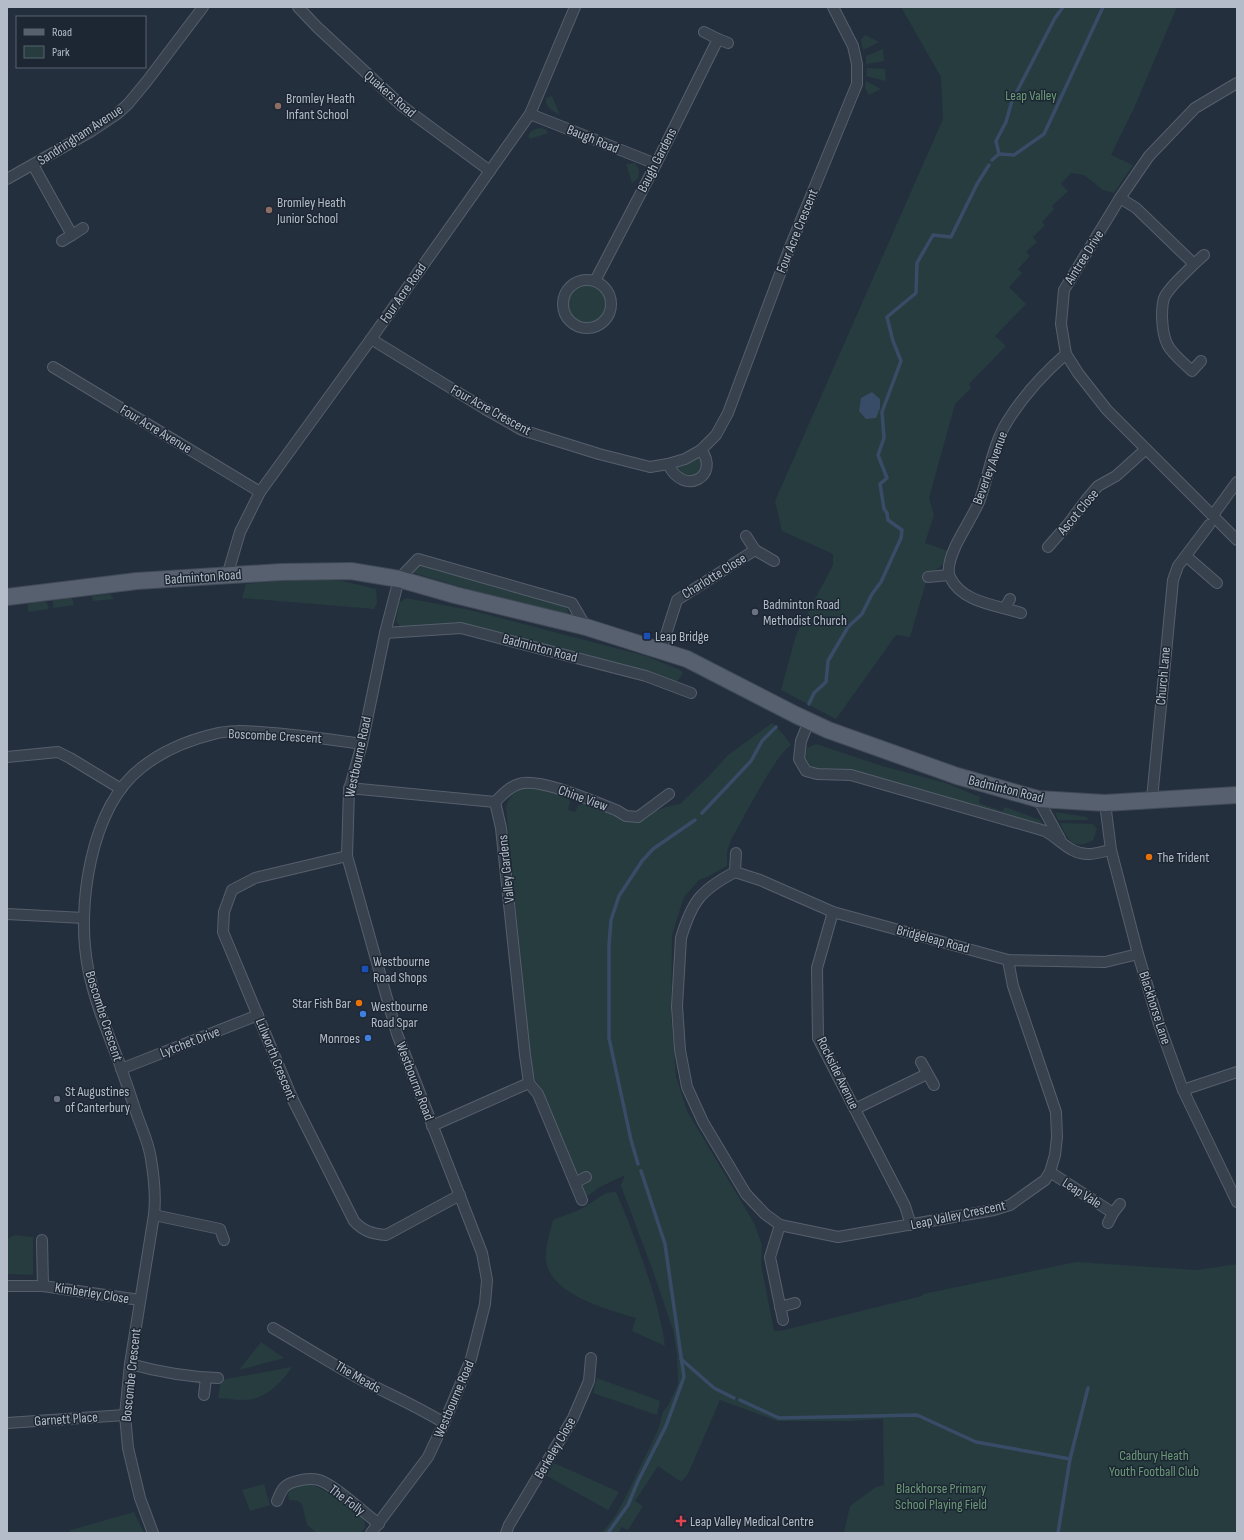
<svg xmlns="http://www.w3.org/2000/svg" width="1244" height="1540" font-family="'Sofia Sans Condensed',sans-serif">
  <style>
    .green { fill: #263c3f }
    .water { fill: #394c67 }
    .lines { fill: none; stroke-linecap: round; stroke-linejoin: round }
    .stream { stroke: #394c67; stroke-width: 3.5 }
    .street-casing { stroke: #565f6c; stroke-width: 12 }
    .primary-casing { stroke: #414a57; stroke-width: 18 }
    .street { stroke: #38414e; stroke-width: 10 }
    .primary { stroke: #56606e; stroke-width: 16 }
    .education-dot { fill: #8d6e63; stroke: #1d2633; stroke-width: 1.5 }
    .worship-dot { fill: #6b7280; stroke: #1d2633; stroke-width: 1.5 }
    .transit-dot { fill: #1a4fb4; stroke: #1d2633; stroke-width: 1.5 }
    .food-dot { fill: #e8710a; stroke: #1d2633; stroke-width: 1.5 }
    .shop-dot { fill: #3f7fe0; stroke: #1d2633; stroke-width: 1.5 }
    .health-dot { fill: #e0444e; stroke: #1d2633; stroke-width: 1.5 }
    .labels { text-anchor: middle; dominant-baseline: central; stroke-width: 3; stroke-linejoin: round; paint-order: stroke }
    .street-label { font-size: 14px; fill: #b4bcc9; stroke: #1d2633 }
    .park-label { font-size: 14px; fill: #6b9a76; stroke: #1d2633 }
    .poi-label { font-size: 14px; fill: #b4bcc9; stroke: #1d2633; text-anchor: start }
  </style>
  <rect width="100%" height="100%" fill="#242f3e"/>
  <g class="green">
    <path d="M901,7H1177L1134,108L1111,155L1133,165L1114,193L1103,190L1084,175L1071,173L1061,184L1068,191L1052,206L1054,209L1042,222L1045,225L1033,237L1037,242L1026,252L1030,256L1018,269L1022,273L1009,287L1026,304L995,336L1006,346L969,384L971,388L955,404L929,498L934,515L925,543L948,551C944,565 942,568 929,572L910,637L896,635L836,719L781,690L796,635L833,565V554L782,531L775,501L943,119L941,77Z"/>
    <polygon points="865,35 879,42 863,50 861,40"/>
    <polygon points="883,49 884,61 866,64 866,56"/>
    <polygon points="867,68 885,69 886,81 866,76"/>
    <polygon points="866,81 881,89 869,95 865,88"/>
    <path d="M552,96L560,115C552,110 545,108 546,98Z"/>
    <path d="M540,128L545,129L548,133L530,139L528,136C531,130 534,129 540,128Z"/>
    <path d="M634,163L637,166C641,173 639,179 632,183L626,164Z"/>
    <circle cx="587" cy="304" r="20"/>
    <polygon points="700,452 704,473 686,480 672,469"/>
    <polygon points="419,564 564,604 568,610 567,618 414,573 415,568"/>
    <polygon points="306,578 342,581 376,589 377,603 374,609 242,598 246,584"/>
    <polygon points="110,594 114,599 93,601 92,596 94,596"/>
    <polygon points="72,598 74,605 53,608 53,600"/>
    <polygon points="406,598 470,610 646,656 680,670 683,673 680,678 676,682 644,671 462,626 401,627 396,622 399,603"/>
    <polygon points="43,601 47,603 49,609 28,612 28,604"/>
    <path d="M772,723L783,734L791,745C776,754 743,819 732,838L727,851V866L709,876L699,880L684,897L672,935L671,1016L676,1076L687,1111L754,1223L762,1245L761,1264L774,1331H780L922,1296L923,1294L1076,1262L1197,1270L1237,1264V1533H844L850,1506L876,1487L884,1485L883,1419L850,1421H777L720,1400L688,1474L681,1482L658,1466L635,1501L643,1506L628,1530L622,1527L618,1533H602L616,1515L626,1496L658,1430L663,1412L669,1404L678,1384L677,1355L673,1330L653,1271L624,1194L621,1185L625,1175L600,1187L586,1197L581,1186L586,1172L579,1174L574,1171L542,1089L535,1079L531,1065L506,806C518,776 545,789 568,797L570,801L568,810L575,812L578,806L584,803L626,820L636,822L647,818L653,812L666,807L680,804L709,776L728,755Z"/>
    <polygon points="816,744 882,766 946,783 980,797 979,803 1002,811 1005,807 1040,820 1045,826 856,771 832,768 812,768 805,757 807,748"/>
    <polygon points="1055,812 1087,817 1088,820 1058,820"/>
    <path d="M1060,823L1093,824L1097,829L1093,840C1073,851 1068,840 1060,823Z"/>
    <path d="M616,1192C626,1214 634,1236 642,1259C652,1287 661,1316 665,1346L632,1331L636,1318C609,1310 555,1296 547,1265C543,1252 550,1232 553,1220L581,1209L606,1193Z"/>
    <polygon points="15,1235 33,1237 33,1275 7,1274 7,1239"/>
    <polygon points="261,1342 284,1358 239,1370"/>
    <path d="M292,1367C282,1383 263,1401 243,1400C234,1400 226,1398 218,1398L221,1380Z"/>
    <polygon points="597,1378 660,1401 657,1415 593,1393"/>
    <polygon points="554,1463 619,1492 608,1510 547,1476"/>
    <polygon points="264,1484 270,1505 250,1511 242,1490"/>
    <path d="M311,1484L330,1493L363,1518L365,1523V1528L360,1533H317L307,1525L302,1504L298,1501L289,1500C285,1485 300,1485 311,1484Z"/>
    <polygon points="134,1512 144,1533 67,1533 71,1530"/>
  </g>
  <polygon class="water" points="872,392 880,399 880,408 876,418 866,419 859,411 861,398"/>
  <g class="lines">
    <g class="stream">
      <polyline points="999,154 996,141 1006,122 1012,101 1055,18 1063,7"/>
      <polyline points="992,160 999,154 1014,155 1044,134 1103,7"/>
      <polyline points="809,704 814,693 826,682 828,661 848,627 862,614 872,594 881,582 901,538 902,530 888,520 887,513 884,509 880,484 887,478 878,455 884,438 882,412 901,361 893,341 887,317 916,293 917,263 933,235 951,237 977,184 989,165"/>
      <polyline points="702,813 751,761 762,741 776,727"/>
      <polyline points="638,1164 631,1140 609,1038 609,945 611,920 619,896 642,861 653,849 695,820"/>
      <polyline points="681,1359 714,1388 734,1398"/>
      <polyline points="740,1400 779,1418 917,1415 976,1442 1070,1459"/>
      <polyline points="608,1533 628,1505 638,1481 666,1426 684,1377 665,1244 641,1171"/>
      <polyline points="1058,1533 1070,1459 1088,1388"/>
    </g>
    <defs>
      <g id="street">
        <polyline points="298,7 317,27 402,106 490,171"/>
        <polyline points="718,39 728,43"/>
        <polyline points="1237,83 1195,108 1149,156 1120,198 1064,290 1061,324 1066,354 1078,373 1107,410 1237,540"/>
        <polyline points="530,114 656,164"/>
        <polyline points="33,165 72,235 62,241"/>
        <polyline points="7,179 90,132 117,114 128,104 147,81 203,7"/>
        <polyline points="1120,198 1136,208 1194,264 1204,255"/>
        <polyline points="72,235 83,228"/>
        <path d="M1194,264C1185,274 1172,284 1165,296C1162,301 1162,311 1162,317C1163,348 1171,351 1192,371L1201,361"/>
        <circle cx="587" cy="304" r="24"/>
        <polyline points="595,281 656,164 718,39 704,32"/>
        <polyline points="371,339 485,409 522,430 599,454 650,467 668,464 685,459 701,450 716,435 728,413 790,247 857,84 857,64 853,46 833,7"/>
        <polyline points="53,367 260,492"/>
        <path d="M668,464C684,498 721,475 701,450"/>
        <polyline points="1213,515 1237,482"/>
        <polyline points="746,536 755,550"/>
        <polyline points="1048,547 1069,523 1086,500 1098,486 1116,476 1146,449"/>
        <polyline points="1186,556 1217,583"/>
        <polyline points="227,576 240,532 260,492 371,339 530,114 575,7"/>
        <polyline points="928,577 949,575"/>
        <polyline points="1005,608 1010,599"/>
        <path d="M1021,613C997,605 962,603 950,577C946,568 952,554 956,545C963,531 972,517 979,502C989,476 992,446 1007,422C1023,396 1043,374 1066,354"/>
        <polyline points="385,633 461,628 646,676 691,693"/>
        <polyline points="661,650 677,600 755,550 774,561"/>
        <path d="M809,721L801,741L799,759L806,771L817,774L851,775L1045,831C1060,839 1071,855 1089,854C1096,854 1104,851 1111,850"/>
        <polyline points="7,757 58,752 70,758 121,789"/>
        <polyline points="349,788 495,802 501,828 525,1055 529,1083 538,1094 582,1200"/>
        <polyline points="1038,799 1060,839"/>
        <polyline points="1152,799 1173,580 1178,566 1209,525"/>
        <path d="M495,802C502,795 509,787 519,784C539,777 595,802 616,810L626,816L638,817L669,794"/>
        <polyline points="1105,803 1111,850 1138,954 1159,1024 1183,1090 1237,1202"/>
        <path d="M347,856L255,878L232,890L224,912L223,932L293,1100L354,1221C363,1231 372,1234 386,1235L460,1195"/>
        <polyline points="735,872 760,880 833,912 1008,960 1105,962 1138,954"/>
        <path d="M735,872C701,890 692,901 681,938L677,1006L680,1050L687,1087L703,1122L746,1194L765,1214L780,1225"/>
        <polyline points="735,872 736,853"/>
        <polyline points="833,912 817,968 818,1038 905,1206 911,1225"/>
        <polyline points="7,914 84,918"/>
        <polyline points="921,1062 934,1085"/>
        <polyline points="121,1069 258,1015"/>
        <polyline points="1183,1090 1237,1072"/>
        <polyline points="855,1109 927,1074"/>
        <polyline points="432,1126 529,1083"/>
        <polyline points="1050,1172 1113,1213 1120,1204"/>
        <polyline points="576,1182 586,1177"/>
        <polyline points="154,1215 220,1229 224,1240"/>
        <polyline points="1108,1223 1113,1213"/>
        <polyline points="42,1240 43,1286"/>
        <polyline points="7,1286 43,1286 140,1300"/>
        <polyline points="780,1307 795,1303"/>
        <polyline points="783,1320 770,1257 780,1225 838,1237 994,1210 1010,1205 1045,1180 1050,1172 1055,1155 1057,1137 1056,1112 1013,986 1008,960"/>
        <path d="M273,1328C302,1345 330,1363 360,1379C388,1394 417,1406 444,1423"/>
        <path d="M130,1364C159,1372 189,1377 218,1378"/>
        <polyline points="204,1395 206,1378"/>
        <polyline points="7,1423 125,1415"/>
        <path d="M277,1501C282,1489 284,1484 297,1481C304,1479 312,1478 319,1480C335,1485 364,1513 379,1524"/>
        <path d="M153,1533L140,1498L128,1448L125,1415L130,1364L154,1215C156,1197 154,1177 151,1159C149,1144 142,1129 137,1115C131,1097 125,1079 119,1062C107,1031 94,1000 88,968C76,908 90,808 141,768C162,751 189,740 214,734C229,730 245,731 260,732C294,734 328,739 362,744"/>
        <polyline points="371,1533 428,1457 444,1423 471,1359 485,1304 487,1280 482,1253 397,1034 347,856 349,790 362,744 385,633 399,579 418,559 572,603 586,627"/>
        <polyline points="506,1533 509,1525 573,1418 589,1381 591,1358"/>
      </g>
      <polyline id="primary" points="7,597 137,581 281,572 351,571 399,579 455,595 586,627 687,659 796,715 828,730 957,776 1038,799 1105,803 1237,795"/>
    </defs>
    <use href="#street" class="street-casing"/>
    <use href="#primary" class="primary-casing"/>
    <use href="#street" class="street"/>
    <use href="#primary" class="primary"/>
  </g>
  <g class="education-dot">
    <circle cx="278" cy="106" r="4"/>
    <circle cx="269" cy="210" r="4"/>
  </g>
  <g class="worship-dot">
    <circle cx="755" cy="612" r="4"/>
    <circle cx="57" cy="1099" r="4"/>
  </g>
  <g class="transit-dot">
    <rect x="643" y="632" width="8" height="8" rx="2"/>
    <rect x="361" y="965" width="8" height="8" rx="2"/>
  </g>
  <g class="food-dot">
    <circle cx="1149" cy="857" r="4"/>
    <circle cx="359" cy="1003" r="4"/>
  </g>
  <g class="shop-dot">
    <circle cx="363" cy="1014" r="4"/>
    <circle cx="368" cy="1038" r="4"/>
  </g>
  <path class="health-dot" d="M679 1515h4v4h4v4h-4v4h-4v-4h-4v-4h4z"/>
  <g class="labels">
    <g class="street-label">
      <text transform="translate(390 94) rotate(41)">Quakers Road</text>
      <text transform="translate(80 135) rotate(-33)">Sandringham Avenue</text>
      <text transform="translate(593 139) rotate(22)">Baugh Road</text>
      <text transform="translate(657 160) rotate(-63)">Baugh Gardens</text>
      <text transform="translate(797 231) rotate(-68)">Four Acre Crescent</text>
      <text transform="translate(1084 257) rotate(-58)">Aintree Drive</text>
      <text transform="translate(403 293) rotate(-55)">Four Acre Road</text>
      <text transform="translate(491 410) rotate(29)">Four Acre Crescent</text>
      <text transform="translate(156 429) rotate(31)">Four Acre Avenue</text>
      <text transform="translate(990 468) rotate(-70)">Beverley Avenue</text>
      <text transform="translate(1078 512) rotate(-50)">Ascot Close</text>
      <text transform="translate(714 576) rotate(-32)">Charlotte Close</text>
      <text transform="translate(203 577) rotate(-4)">Badminton Road</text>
      <text transform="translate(540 648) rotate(15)">Badminton Road</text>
      <text transform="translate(1163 676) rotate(-85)">Church Lane</text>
      <text transform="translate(275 736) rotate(3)">Boscombe Crescent</text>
      <text transform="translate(358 757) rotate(-78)">Westbourne Road</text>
      <text transform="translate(1006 789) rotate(14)">Badminton Road</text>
      <text transform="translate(583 798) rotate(20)">Chine View</text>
      <text transform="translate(506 869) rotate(-96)">Valley Gardens</text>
      <text transform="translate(933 939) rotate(15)">Bridgeleap Road</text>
      <text transform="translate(1155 1008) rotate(72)">Blackhorse Lane</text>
      <text transform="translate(104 1016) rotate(72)">Boscombe Crescent</text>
      <text transform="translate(190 1042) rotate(-21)">Lytchet Drive</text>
      <text transform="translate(276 1059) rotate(68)">Lulworth Crescent</text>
      <text transform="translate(838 1073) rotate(64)">Rockside Avenue</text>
      <text transform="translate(415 1081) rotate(69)">Westbourne Road</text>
      <text transform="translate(1082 1193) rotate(33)">Leap Vale</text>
      <text transform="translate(958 1215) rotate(-12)">Leap Valley Crescent</text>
      <text transform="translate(92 1293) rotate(9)">Kimberley Close</text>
      <text transform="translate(131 1375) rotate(-84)">Boscombe Crescent</text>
      <text transform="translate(358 1377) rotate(30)">The Meads</text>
      <text transform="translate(454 1399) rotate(-67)">Westbourne Road</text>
      <text transform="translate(66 1419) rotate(-4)">Garnett Place</text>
      <text transform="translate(555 1448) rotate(-60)">Berkeley Close</text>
      <text transform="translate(347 1500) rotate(37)">The Folly</text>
    </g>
    <g class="park-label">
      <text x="1031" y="95">Leap Valley</text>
      <text x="1154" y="1455">Cadbury Heath<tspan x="1154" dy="16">Youth Football Club</tspan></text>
      <text x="941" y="1488">Blackhorse Primary<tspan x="941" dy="16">School Playing Field</tspan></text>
    </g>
    <g class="poi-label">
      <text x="286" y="98">Bromley Heath<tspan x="286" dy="16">Infant School</tspan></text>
      <text x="277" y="202">Bromley Heath<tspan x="277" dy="16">Junior School</tspan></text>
      <text x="763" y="604">Badminton Road<tspan x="763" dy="16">Methodist Church</tspan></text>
      <text x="655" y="636">Leap Bridge</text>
      <text x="1157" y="857">The Trident</text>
      <text x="373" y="961">Westbourne<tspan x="373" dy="16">Road Shops</tspan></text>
      <text x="351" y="1003" text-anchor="end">Star Fish Bar</text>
      <text x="371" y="1006">Westbourne<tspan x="371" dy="16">Road Spar</tspan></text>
      <text x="360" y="1038" text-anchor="end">Monroes</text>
      <text x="65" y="1091">St Augustines<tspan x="65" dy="16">of Canterbury</tspan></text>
      <text x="690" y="1521">Leap Valley Medical Centre</text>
    </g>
  </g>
  <rect width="1244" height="1540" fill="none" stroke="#b4bcc9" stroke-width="16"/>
  <rect x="16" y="16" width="130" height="52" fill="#1d2633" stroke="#59626f"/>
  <rect x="24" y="29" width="20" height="6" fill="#56606e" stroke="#59626f"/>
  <text x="52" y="36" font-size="12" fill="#b4bcc9">Road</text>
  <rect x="24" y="46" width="20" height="12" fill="#263c3f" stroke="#59626f"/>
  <text x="52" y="56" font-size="12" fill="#b4bcc9">Park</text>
</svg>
